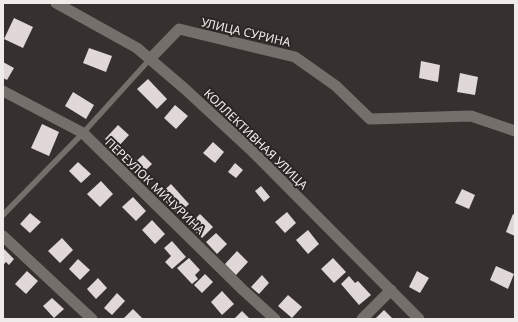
<svg xmlns="http://www.w3.org/2000/svg" width="518" height="322" font-family="'Noto Sans',sans-serif">
  <style>
    .building { fill: #e0d8d7 }
    .lines { fill: none; stroke-linecap: round; stroke-linejoin: round }
    .lane { stroke: #756f6c; stroke-width: 5.5 }
    .street { stroke: #756f6c; stroke-width: 11 }
    .labels { text-anchor: middle; dominant-baseline: central; stroke-width: 4; stroke-linejoin: round; paint-order: stroke }
    .street-label { font-size: 12px; fill: #f0ecea; stroke: #2c2624 }
  </style>
  <rect width="100%" height="100%" fill="#36302e"/>
  <g class="building">
    <polygon points="14,18 33,27 23,48 4,39"/>
    <polygon points="89,48 112,56 106,72 83,63"/>
    <polygon points="421,61 440,65 438,82 419,78"/>
    <polygon points="3,62 14,68 7,80 3,78"/>
    <polygon points="460,73 478,77 475,95 457,92"/>
    <polygon points="148,79 167,99 157,109 137,89"/>
    <polygon points="73,92 94,105 86,119 65,106"/>
    <polygon points="175,105 188,116 176,129 164,118"/>
    <polygon points="42,124 59,132 49,156 31,148"/>
    <polygon points="118,125 129,135 116,149 105,139"/>
    <polygon points="213,142 224,152 215,163 203,153"/>
    <polygon points="143,155 152,164 143,173 134,163"/>
    <polygon points="78,162 91,174 81,183 69,171"/>
    <polygon points="235,163 243,170 236,178 228,172"/>
    <polygon points="101,181 113,194 100,207 87,194"/>
    <polygon points="171,184 189,204 178,214 159,195"/>
    <polygon points="261,186 270,197 264,202 255,191"/>
    <polygon points="462,189 475,195 469,209 455,203"/>
    <polygon points="133,197 146,211 136,221 122,207"/>
    <polygon points="287,212 296,223 285,233 275,222"/>
    <polygon points="30,213 41,222 30,233 20,224"/>
    <polygon points="200,214 213,227 202,238 189,225"/>
    <polygon points="513,214 515,215 515,236 506,232"/>
    <polygon points="152,220 165,234 155,244 142,230"/>
    <polygon points="308,230 319,244 308,254 296,240"/>
    <polygon points="216,233 227,244 217,254 206,242"/>
    <polygon points="62,238 73,250 60,263 48,251"/>
    <polygon points="172,241 186,257 172,269 165,262 171,256 164,248"/>
    <polygon points="3,248 14,259 9,265 6,262 3,265"/>
    <polygon points="237,251 248,262 236,275 225,264"/>
    <polygon points="189,258 200,270 195,275 198,279 192,284 177,268"/>
    <polygon points="333,258 346,272 334,283 321,269"/>
    <polygon points="78,259 90,270 80,280 69,269"/>
    <polygon points="496,266 514,274 508,289 490,280"/>
    <polygon points="27,271 38,281 26,294 15,284"/>
    <polygon points="417,271 429,278 420,293 409,287"/>
    <polygon points="205,274 213,282 202,293 194,285"/>
    <polygon points="262,275 269,283 259,294 251,287"/>
    <polygon points="349,276 355,283 358,281 371,295 359,305 341,284"/>
    <polygon points="98,278 107,288 96,299 87,289"/>
    <polygon points="222,291 234,304 222,315 211,302"/>
    <polygon points="117,293 125,301 112,315 104,308"/>
    <polygon points="288,295 302,307 292,318 278,306"/>
    <polygon points="52,298 64,309 54,318 43,306"/>
    <polygon points="133,309 143,319 123,319"/>
    <polygon points="384,310 393,319 375,319"/>
    <polygon points="242,311 250,319 234,319"/>
  </g>
  <g class="lines">
    <polyline class="lane" points="3,215 83,133 150,59"/>
    <g class="street">
      <polyline points="56,3 137,48 185,89 253,152 419,319"/>
      <polyline points="150,59 179,29 295,57 336,86 370,119 471,116 515,131"/>
      <polyline points="3,91 83,133 243,290 275,319"/>
      <polyline points="3,236 92,319"/>
      <polyline points="362,319 391,290"/>
    </g>
  </g>
  <g class="labels">
    <g class="street-label">
      <text transform="translate(246 32) rotate(13)">УЛИЦА СУРИНА</text>
      <text transform="translate(256 139) rotate(44)">КОЛЛЕКТИВНАЯ УЛИЦА</text>
      <text transform="translate(155 186) rotate(44)">ПЕРЕУЛОК МИЧУРИНА</text>
    </g>
  </g>
  <rect width="518" height="322" fill="none" stroke="#f0ecea" stroke-width="8"/>
</svg>
